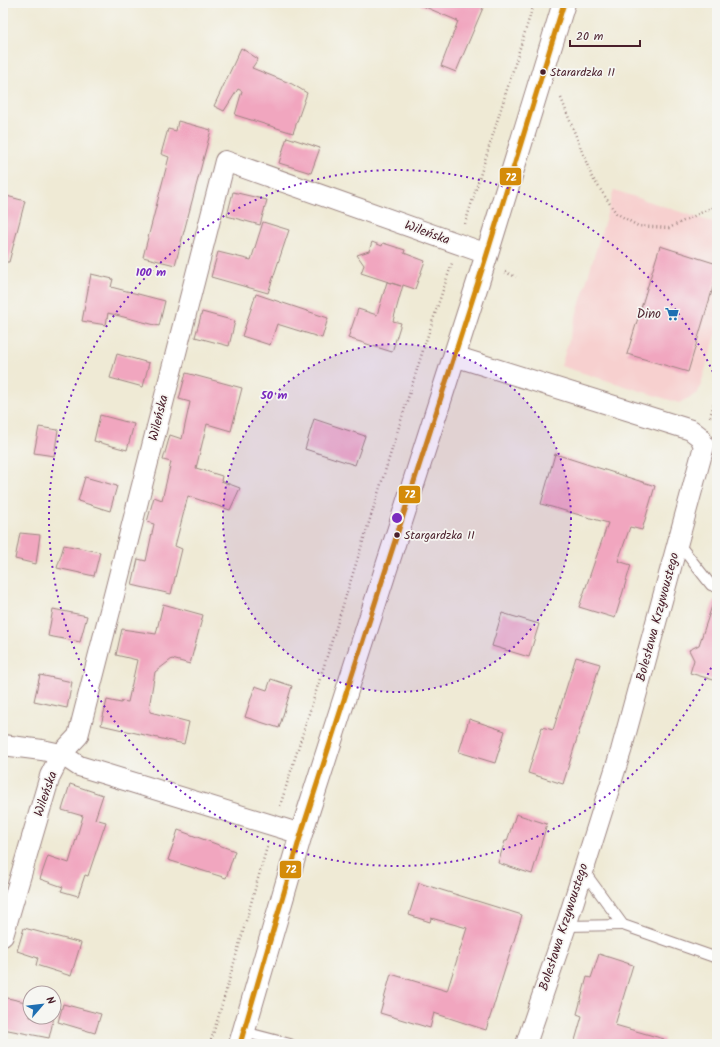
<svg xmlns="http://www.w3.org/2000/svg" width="720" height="1047" font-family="Kalam,sans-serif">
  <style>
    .built { fill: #f7d0cf }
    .building { fill: #f1a6bf }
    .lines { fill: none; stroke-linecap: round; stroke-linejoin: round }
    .service-casing { stroke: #9c8480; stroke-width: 12 }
    .minor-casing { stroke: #9c8480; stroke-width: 22 }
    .tertiary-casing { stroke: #9c8480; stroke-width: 24 }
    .path { stroke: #9c8480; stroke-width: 2.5; stroke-dasharray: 1 3; stroke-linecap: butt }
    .service { stroke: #fff; stroke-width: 10 }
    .minor { stroke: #fff; stroke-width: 20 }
    .tertiary { stroke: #fff; stroke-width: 22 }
    .bus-1-casing { stroke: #f6f6f2; stroke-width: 8 }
    .bus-1 { stroke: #d48b09; stroke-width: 5 }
    .ring { fill: none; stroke: #7b2cbf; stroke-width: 2; stroke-dasharray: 2 4 }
    .bus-dot { fill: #4a1f2b; stroke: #f6f6f2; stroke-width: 1.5 }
    .labels { text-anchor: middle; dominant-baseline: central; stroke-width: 3.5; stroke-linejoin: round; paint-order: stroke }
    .bus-label { font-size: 12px; fill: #4a1f2b; stroke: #f6f6f2; text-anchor: start }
    .street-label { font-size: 13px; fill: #4a1f2b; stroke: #f6f6f2 }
    .poi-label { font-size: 13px; fill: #4a1f2b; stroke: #f6f6f2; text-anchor: end }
    .centre { fill: #7b2cbf; stroke: #f6f6f2; stroke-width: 2 }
    .ring-label { font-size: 12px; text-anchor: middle; font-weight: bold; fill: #7b2cbf; stroke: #f6f6f2; stroke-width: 3.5; stroke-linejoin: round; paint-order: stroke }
    .line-badge { stroke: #f6f6f2; stroke-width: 1.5 }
    .badge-label { font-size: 11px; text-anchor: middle; font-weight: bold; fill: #fff }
  </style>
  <rect width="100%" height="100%" fill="#f6f6f2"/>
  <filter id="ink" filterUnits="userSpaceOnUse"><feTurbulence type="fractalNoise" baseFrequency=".025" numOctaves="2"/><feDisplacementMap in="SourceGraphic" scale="8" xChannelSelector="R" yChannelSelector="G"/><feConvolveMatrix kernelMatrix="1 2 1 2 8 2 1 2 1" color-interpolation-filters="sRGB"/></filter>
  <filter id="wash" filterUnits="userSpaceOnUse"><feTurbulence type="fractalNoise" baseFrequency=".012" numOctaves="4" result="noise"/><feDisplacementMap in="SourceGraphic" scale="16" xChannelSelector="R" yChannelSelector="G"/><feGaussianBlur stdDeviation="0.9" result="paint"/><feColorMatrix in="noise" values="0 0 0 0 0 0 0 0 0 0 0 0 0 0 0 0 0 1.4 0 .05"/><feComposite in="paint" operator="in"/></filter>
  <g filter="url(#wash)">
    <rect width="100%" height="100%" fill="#efead5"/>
    <polygon class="built" points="614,190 717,224 717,332 698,393 679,403 561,366"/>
    <g id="blocks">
      <g class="building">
        <polygon points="416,3 485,3 456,72 441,66 458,21"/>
        <polygon points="241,48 258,59 252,68 292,84 307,93 293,133 235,115 242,91 238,89 224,111 214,106"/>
        <polygon points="178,121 211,130 175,265 143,257 169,157 161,154 168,129 176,131"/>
        <polygon points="287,137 320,148 311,173 279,163"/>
        <polygon points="233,192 267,200 260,225 227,216"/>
        <polygon points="3,195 25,201 9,262 3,262"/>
        <polygon points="263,222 289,230 268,293 211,277 218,252 251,260"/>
        <polygon points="372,242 382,246 383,243 405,250 404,253 425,261 415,289 403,285 393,321 401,323 392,352 348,338 358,309 377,315 387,282 401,286 361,273 364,265 357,255 369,251"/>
        <polygon points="660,246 717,264 717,274 688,372 627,354"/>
        <polygon points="91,274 113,279 111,287 165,301 159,326 108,313 106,325 82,321"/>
        <polygon points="256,294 328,318 322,338 277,324 270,345 242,336"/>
        <polygon points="202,312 235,321 229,346 195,337"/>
        <polygon points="117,354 149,363 143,387 110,378"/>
        <polygon points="186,373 242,388 231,431 207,424 196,468 222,476 221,481 240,488 230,510 188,496 175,546 182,549 171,594 132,585 138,559 146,561 154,524 147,522 154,497 162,500 171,462 163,460 170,435 182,439 190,402 179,399"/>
        <polygon points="100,415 134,424 127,450 94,441"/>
        <polygon points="314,419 365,436 355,465 305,449"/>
        <polygon points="39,427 58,430 54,456 34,453"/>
        <polygon points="555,454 655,486 642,530 630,527 618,561 631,565 615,618 579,607 608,523 541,504"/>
        <polygon points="85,477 117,486 110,511 78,501"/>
        <polygon points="20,533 40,535 36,564 15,559"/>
        <polygon points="64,545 100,552 94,576 57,568"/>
        <polygon points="714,600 717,601 717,681 690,673 694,660 689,650 699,645"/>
        <polygon points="163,604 203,615 190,664 172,659 155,672 149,708 150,709 150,712 189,722 184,744 101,725 107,700 121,703 122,701 128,702 137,660 116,655 122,629 156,634"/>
        <polygon points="53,609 87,616 80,642 48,636"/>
        <polygon points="502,613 539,624 529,657 492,646"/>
        <polygon points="576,657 600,664 563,784 528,773 542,727 553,730"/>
        <polygon points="40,675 72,682 67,708 34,701"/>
        <polygon points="271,679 292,686 279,728 245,717 255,686 267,690"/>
        <polygon points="469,719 505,731 495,763 459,752"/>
        <polygon points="70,784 103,795 95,819 106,822 88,876 85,875 78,896 61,891 63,887 40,879 48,856 69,863 83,816 62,810"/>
        <polygon points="516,814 547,824 532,874 498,863 505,841 507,841"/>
        <polygon points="178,830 235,851 226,878 168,860"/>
        <polygon points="419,883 522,915 486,1030 434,1013 430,1028 380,1013 391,974 447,991 467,928 431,918 430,922 409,915"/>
        <polygon points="24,928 81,943 71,976 36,965 38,958 17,951"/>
        <polygon points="599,954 633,965 615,1025 664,1039 663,1044 574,1044 582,1016 577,1014 587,977 591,978"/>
        <polygon points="3,997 30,1003 30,1017 54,1017 49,1038 3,1029"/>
        <polygon points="63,1004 101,1014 95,1033 58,1022"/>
      </g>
    </g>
  </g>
  <g filter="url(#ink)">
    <use href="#blocks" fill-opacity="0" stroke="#9c8480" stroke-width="1"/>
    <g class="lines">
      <defs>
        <g id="service">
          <polyline points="678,543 711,585 717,587"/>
          <polyline points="583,870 623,925 717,958"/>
          <polyline points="566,926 623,925"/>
          <polyline points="244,1032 290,1044"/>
        </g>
        <g id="minor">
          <polyline points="454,356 691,430 700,437 704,446 621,751 566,926 526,1044"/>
          <polyline points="3,745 42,750 61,754 79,766 301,834"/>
          <polyline points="3,936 50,776 61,754 78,736 225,161 487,254"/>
        </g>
        <polyline id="tertiary" points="240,1044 301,834 487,254 564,3"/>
      </defs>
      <use href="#service" class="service-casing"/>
      <use href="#minor" class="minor-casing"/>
      <use href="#tertiary" class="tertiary-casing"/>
      <g class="path">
        <polyline points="561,98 592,177 616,213 638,226 669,228 717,205"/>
        <polyline points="465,224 534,3"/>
        <polyline points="505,272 516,277"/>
        <polyline points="710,417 717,394"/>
        <polyline points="280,806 424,347 452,263"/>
        <polyline points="210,1044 224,998 267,847"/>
      </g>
      <use href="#service" class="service"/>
      <use href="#minor" class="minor"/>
      <use href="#tertiary" class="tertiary"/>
      <defs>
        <polyline id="bus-1" points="240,1044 301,834 487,254 564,3"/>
      </defs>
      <use href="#bus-1" class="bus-1-casing"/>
      <use href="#bus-1" class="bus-1"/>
    </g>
  </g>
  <circle cx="397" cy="518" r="174" fill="#7b2cbf" fill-opacity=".12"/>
  <g class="ring">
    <circle cx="397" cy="518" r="174"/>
    <path d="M716 657A348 348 0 1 1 716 379"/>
  </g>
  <defs>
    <symbol id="supermarket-bare" viewBox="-9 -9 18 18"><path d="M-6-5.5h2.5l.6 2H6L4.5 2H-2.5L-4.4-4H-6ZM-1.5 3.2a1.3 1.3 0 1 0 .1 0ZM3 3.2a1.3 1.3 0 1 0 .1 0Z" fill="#1f6fb2" stroke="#f6f6f2" stroke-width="2.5" paint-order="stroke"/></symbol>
  </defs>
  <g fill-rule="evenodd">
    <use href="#supermarket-bare" x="662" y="304" width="20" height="20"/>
  </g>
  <g class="bus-dot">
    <circle cx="543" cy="72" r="3.5"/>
    <circle cx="397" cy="535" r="3.5"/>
  </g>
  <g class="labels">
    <g class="bus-label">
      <text x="550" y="72">Starardzka II</text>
      <text x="404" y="535">Stargardzka II</text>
    </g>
    <g class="street-label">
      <text transform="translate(427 233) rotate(20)">Wileńska</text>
      <text transform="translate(159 418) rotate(-76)">Wileńska</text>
      <text transform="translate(658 617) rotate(-75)">Bolesława Krzywoustego</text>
      <text transform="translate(46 794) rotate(-71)">Wileńska</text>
      <text transform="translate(564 927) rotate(-72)">Bolesława Krzywoustego</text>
    </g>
    <g class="poi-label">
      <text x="661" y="314">Dino</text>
    </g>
  </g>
  <circle cx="397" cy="518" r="6" class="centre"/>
  <g class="ring-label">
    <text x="151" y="276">100 m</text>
    <text x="274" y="399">50 m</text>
  </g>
  <g class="line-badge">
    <rect x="499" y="167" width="23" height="19" rx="4" fill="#d48b09"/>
    <rect x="398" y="485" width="23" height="19" rx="4" fill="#d48b09"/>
    <rect x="279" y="860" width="23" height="19" rx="4" fill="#d48b09"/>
  </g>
  <g class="badge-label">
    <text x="511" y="181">72</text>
    <text x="410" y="498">72</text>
    <text x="291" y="873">72</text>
  </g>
  <rect width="720" height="1047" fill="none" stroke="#f6f6f2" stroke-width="16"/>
  <g transform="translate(42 1005) rotate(62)"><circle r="19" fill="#f6f6f2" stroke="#b1a0a2"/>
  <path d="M0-3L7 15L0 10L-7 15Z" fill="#1f6fb2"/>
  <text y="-6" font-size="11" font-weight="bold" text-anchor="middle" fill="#4a1f2b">N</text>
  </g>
  <path d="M570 40v6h70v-6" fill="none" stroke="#4a1f2b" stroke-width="2"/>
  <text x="576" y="40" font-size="12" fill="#4a1f2b" stroke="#f6f6f2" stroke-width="3" paint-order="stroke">20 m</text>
</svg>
